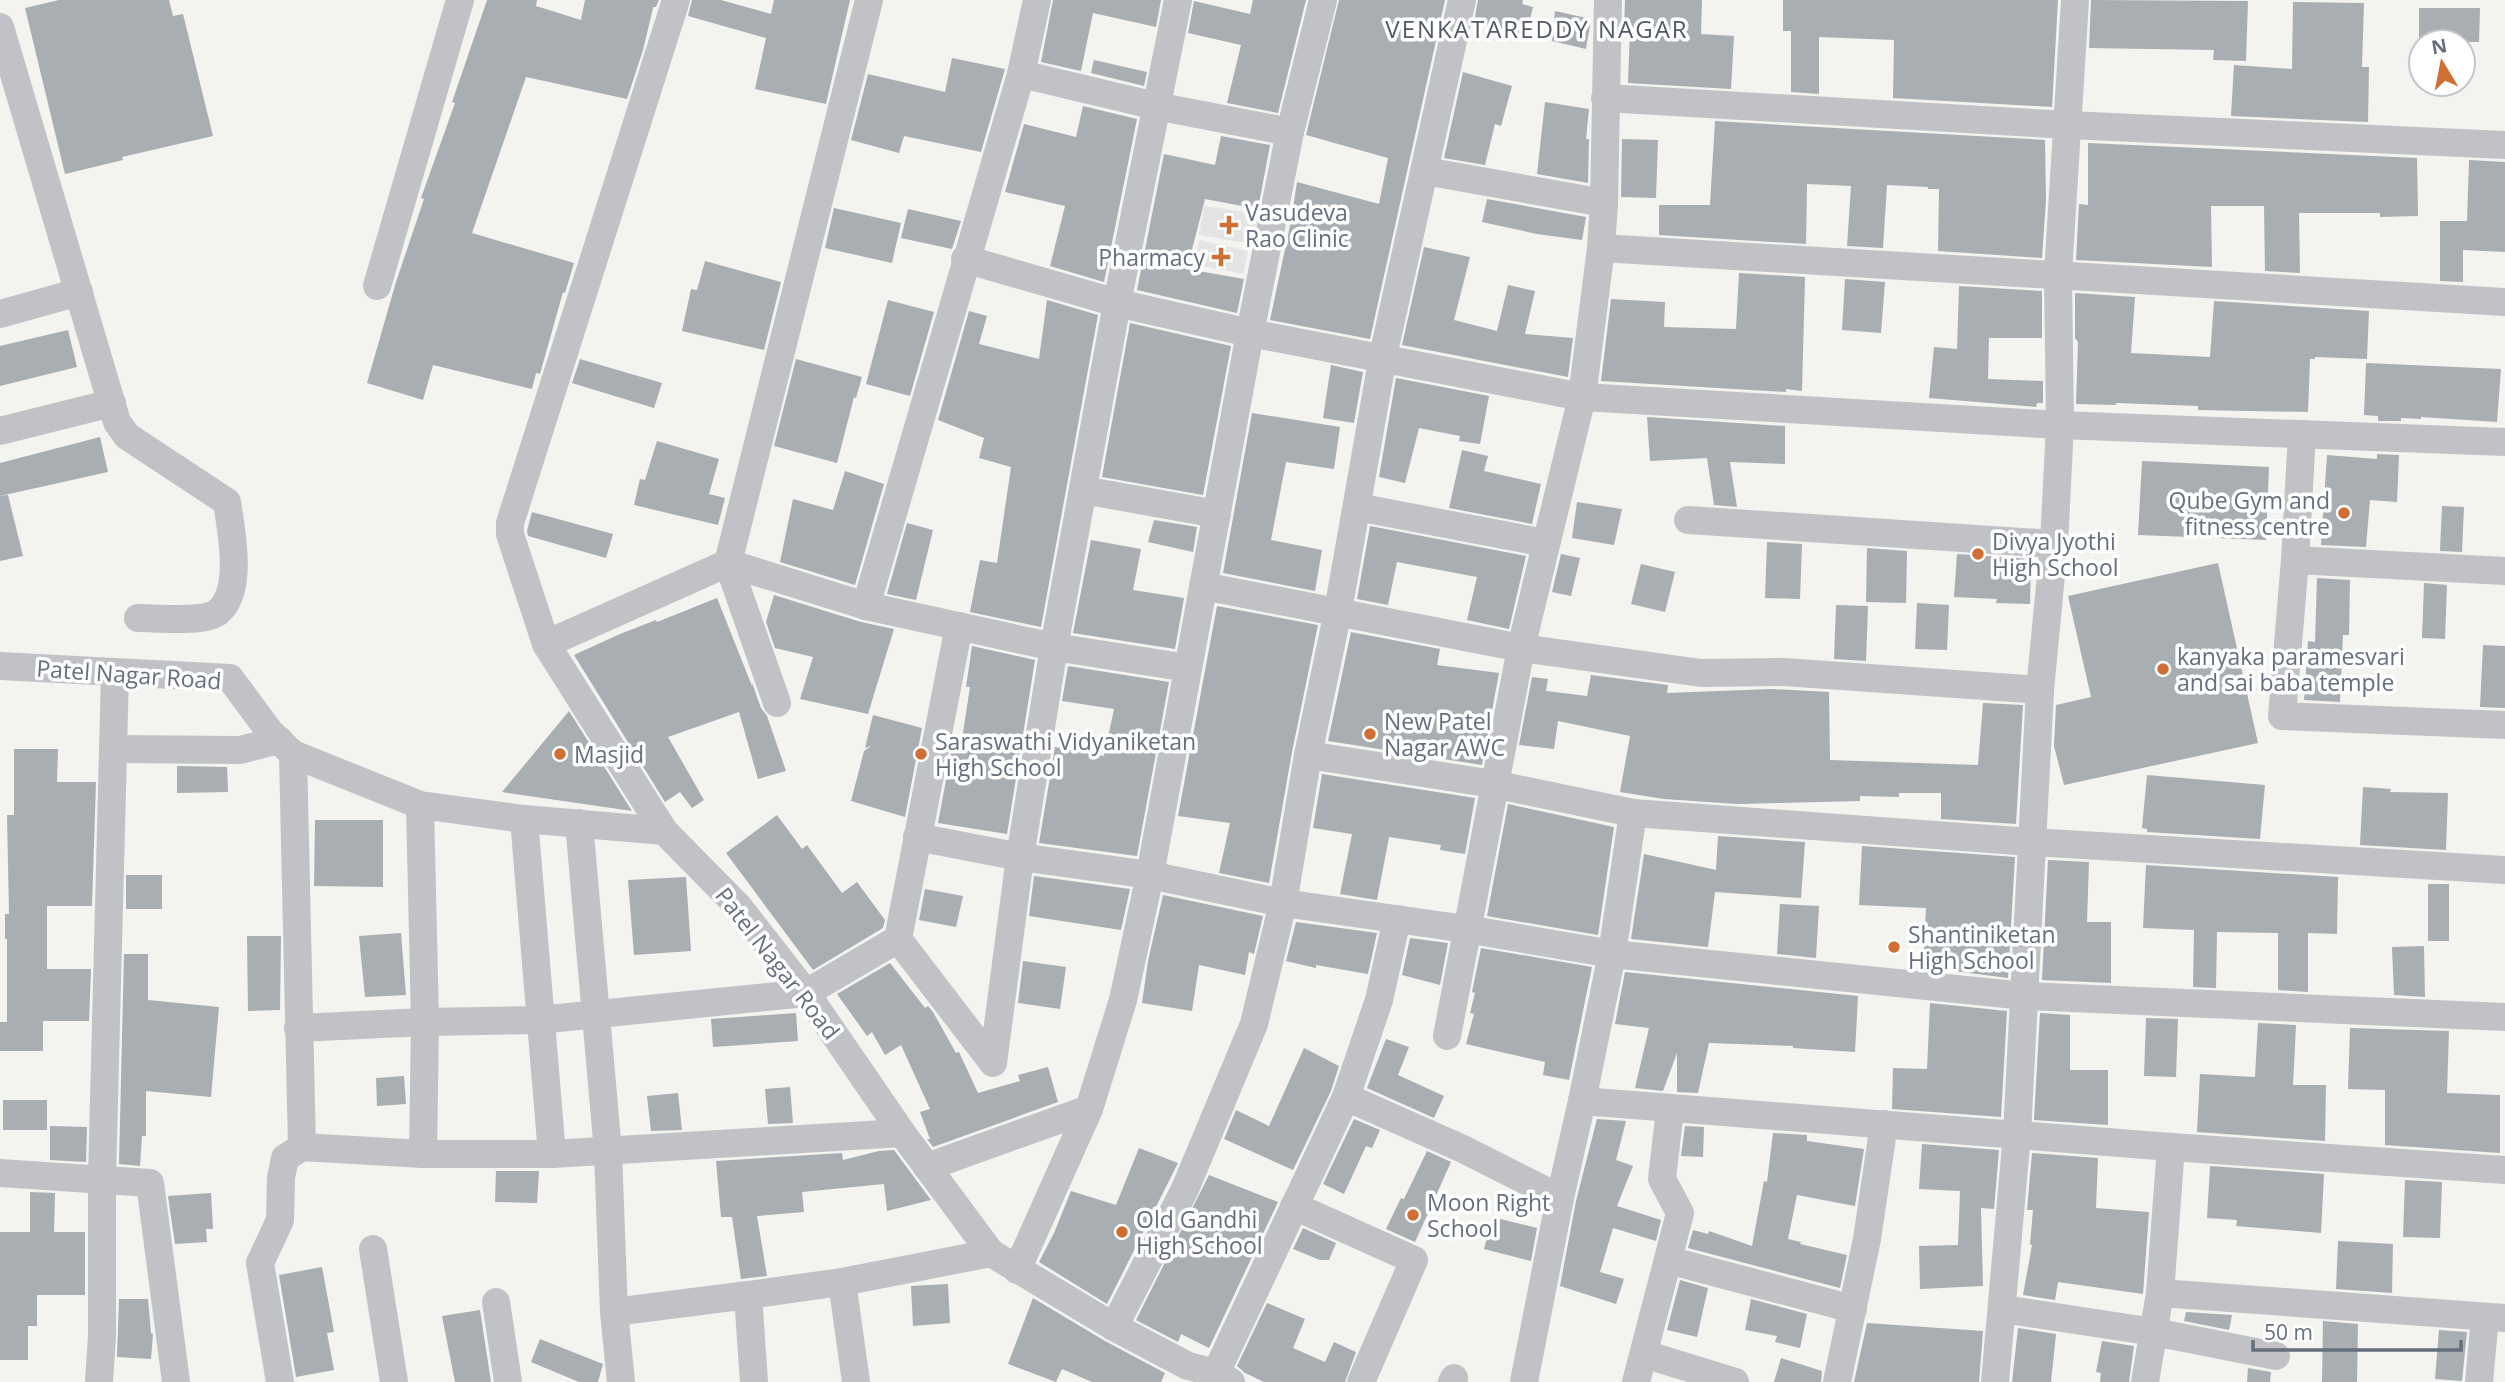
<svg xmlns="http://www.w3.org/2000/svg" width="2505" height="1382" font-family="'Open Sans',sans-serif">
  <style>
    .built { fill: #e3e4e3 }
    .building { fill: #a9aeb3 }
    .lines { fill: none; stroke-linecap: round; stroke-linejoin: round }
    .minor { stroke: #c0c2c5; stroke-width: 28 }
    .poi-dot { fill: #cf6f34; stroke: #fff; stroke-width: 2.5 }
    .labels { text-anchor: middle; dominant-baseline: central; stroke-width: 7; stroke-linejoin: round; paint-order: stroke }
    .poi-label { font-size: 23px; fill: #666f7e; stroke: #fff; text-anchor: start }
    .street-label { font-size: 23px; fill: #666f7e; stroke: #fff }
    .neighbourhood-label { font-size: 24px; letter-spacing: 2px; fill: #535a64; stroke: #fff }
  </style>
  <rect width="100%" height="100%" fill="#f3f3f0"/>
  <g class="built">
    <polygon points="1204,206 1259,214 1253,244 1199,235"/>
    <polygon points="1199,240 1248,251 1243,274 1194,264"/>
  </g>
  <g class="building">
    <polygon points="59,0 169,0 173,16 183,14 213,136 122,157 123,160 65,174 25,8"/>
    <polygon points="487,0 537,0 536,6 581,20 585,0 659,0 656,7 653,7 654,4 643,50 627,99 526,77 472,233 574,263 565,293 563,292 540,374 536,373 532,389 433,365 423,400 367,383 396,282 424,199 421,198 455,103 452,102"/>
    <polygon points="692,0 721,0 771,14 774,0 850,0 826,104 755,89 766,38 688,16"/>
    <polygon points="1053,0 1161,0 1156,27 1093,13 1081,71 1041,62"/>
    <polygon points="1253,0 1306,0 1278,113 1227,103 1241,45 1188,33 1194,1 1250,14"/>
    <polygon points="1339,0 1445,0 1370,339 1270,320 1291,221 1297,182 1379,204 1388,158 1306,135"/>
    <polygon points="1478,0 1523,0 1522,4 1533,7 1526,35 1474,22"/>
    <polygon points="1625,0 1702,0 1701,34 1734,36 1731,89 1628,83 1630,29 1624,29"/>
    <polygon points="1783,0 2058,0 2052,107 1893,98 1894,40 1819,37 1819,94 1791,92 1791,31 1783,31"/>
    <polygon points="2091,0 2248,1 2246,61 2213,60 2214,50 2089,48"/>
    <polygon points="2293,2 2364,3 2362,67 2369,67 2368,122 2231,116 2234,65 2292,69"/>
    <polygon points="2419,8 2480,8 2479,42 2419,42"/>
    <polygon points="1555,11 1591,19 1586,49 1552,41"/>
    <polygon points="952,58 1005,69 981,152 904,136 899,153 851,140 868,74 945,92"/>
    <polygon points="1094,60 1147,72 1144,86 1091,73"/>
    <polygon points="1463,72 1512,86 1501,126 1495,124 1485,165 1444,158"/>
    <polygon points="1545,102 1589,109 1586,139 1589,139 1588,183 1537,174"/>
    <polygon points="1083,106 1137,119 1104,282 1050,266 1065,206 1005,192 1024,124 1076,137"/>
    <polygon points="1715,121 2045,140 2046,200 2042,258 1938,251 1939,189 1928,189 1928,187 1887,185 1883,248 1847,246 1851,186 1807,184 1806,244 1659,235 1659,205 1710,205"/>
    <polygon points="1221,136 1270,145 1258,209 1205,199 1187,269 1244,279 1237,313 1137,290 1164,154 1215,165"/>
    <polygon points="1622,139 1658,140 1656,198 1621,197"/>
    <polygon points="2088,143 2417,158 2418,216 2380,217 2380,213 2299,213 2300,273 2265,271 2264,206 2211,206 2212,267 2076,260 2079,204 2088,205"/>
    <polygon points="2469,160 2505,162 2505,252 2463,250 2463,282 2440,281 2440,221 2467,221"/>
    <polygon points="1487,199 1586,217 1582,240 1537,234 1482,222"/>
    <polygon points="834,208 901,223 892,263 825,248"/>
    <polygon points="908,209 961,221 952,249 901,238"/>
    <polygon points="1424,247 1470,257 1454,320 1497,331 1508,285 1535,291 1525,334 1573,338 1568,377 1402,345"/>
    <polygon points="705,261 781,282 764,350 682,331 691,289 697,290"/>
    <polygon points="1739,273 1805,277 1802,391 1786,389 1786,392 1601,381 1611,299 1665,302 1664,327 1736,329"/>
    <polygon points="1845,279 1885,282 1881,333 1842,330"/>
    <polygon points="1959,286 2042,291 2042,338 1989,338 1988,379 2043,381 2043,403 2037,403 2036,407 1929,398 1934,347 1957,349"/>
    <polygon points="2075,293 2135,297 2131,353 2210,357 2214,301 2369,311 2367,359 2315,357 2315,359 2310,359 2308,412 2198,410 2198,406 2116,403 2116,405 2076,404 2078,342 2075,338"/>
    <polygon points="888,300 934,312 910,396 866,384"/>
    <polygon points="1047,300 1098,315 1041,627 970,612 980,560 997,563 1011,467 979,458 984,438 938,420 969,311 987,316 979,344 1039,359"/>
    <polygon points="1130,323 1231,346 1203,495 1102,477"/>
    <polygon points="68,330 77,367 0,386 0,346"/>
    <polygon points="580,359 662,383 654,408 572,383"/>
    <polygon points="796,359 862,377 856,398 854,397 837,463 774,446"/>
    <polygon points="2366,363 2501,369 2497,422 2421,417 2421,419 2401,418 2401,421 2378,421 2378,416 2364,415"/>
    <polygon points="1331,365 1363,372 1354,423 1323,418"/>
    <polygon points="1396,378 1489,396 1480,444 1459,441 1460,436 1419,428 1405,483 1379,477"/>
    <polygon points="1252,413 1340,427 1334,469 1286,462 1271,540 1322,550 1315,591 1223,573"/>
    <polygon points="1647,417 1785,426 1785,464 1730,462 1737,507 1714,505 1707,458 1650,461"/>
    <polygon points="100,437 108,472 0,496 0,463"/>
    <polygon points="657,441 719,459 709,494 725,498 718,525 634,505 640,479 645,480"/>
    <polygon points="1462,450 1488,456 1484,471 1541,484 1532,524 1449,508"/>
    <polygon points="2377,454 2399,455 2397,502 2370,500 2366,547 2321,545 2327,455 2377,459"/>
    <polygon points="2142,461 2269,467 2266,540 2138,535"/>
    <polygon points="845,471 884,484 855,585 780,562 793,499 833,510"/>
    <polygon points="8,495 23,556 0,561 0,496"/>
    <polygon points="1577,502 1622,509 1614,545 1572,538"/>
    <polygon points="2442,506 2464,507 2462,552 2440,551"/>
    <polygon points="532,512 613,534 606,558 528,536 527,531"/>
    <polygon points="1154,520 1197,527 1193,552 1148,542"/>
    <polygon points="907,523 933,530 916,600 887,594"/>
    <polygon points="1370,526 1526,556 1509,629 1467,620 1477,577 1397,562 1388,605 1357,599"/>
    <polygon points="1091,540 1141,549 1133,590 1184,598 1175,649 1073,633"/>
    <polygon points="1767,542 1802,544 1800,599 1765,598"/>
    <polygon points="1867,548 1907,551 1906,603 1866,602"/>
    <polygon points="1561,554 1580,558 1571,596 1552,592"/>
    <polygon points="1957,554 2031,559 2030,604 1996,603 1997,599 1954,597"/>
    <polygon points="2218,563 2258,743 2064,785 2054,746 2056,705 2091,697 2068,596"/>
    <polygon points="1641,564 1675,572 1665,612 1631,604"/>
    <polygon points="2317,578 2350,580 2349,635 2343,635 2340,702 2304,700 2308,641 2315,642"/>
    <polygon points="2424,583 2447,585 2445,639 2422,638"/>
    <polygon points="774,595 861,622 894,629 868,714 800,699 813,657 775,648 766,622"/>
    <polygon points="717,598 752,686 752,683 761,708 767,716 786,771 758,779 739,712 668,737 704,800 692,808 680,792 665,802 574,655 620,634 656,620 657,622"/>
    <polygon points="1917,603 1949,605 1947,650 1915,649"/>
    <polygon points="1836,605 1868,606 1866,661 1834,659"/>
    <polygon points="1217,606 1318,625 1292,752 1269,883 1219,873 1230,823 1178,816"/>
    <polygon points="1351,632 1440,649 1437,665 1499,673 1482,765 1328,741"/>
    <polygon points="2483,645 2505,646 2505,708 2480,707"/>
    <polygon points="972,646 1035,660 1007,834 938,823 954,737 962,739 970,687 966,687"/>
    <polygon points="1068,666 1169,682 1137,856 1039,843 1055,747 1104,756 1114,709 1062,701"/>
    <polygon points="1591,675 1668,685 1667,693 1771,689 1829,692 1830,760 1978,765 1983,703 2023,705 2016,824 1941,819 1941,793 1899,793 1899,797 1860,796 1860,801 1737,804 1664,799 1620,792 1630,736 1558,721 1554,749 1519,745 1532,677 1548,679 1546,691 1587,696"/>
    <polygon points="569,711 632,811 502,792"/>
    <polygon points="873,715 922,728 905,817 851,801 864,751 871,746 865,748"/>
    <polygon points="14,749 58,749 57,782 96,782 92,906 47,906 47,969 91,969 89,1021 43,1021 43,1051 0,1051 0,1022 7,1022 7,939 5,939 5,914 9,914 7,815 14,815"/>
    <polygon points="177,766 227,767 228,792 177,793"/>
    <polygon points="1322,774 1475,798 1465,854 1440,850 1441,845 1389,837 1377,900 1340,894 1352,834 1313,828"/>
    <polygon points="2147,775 2265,785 2260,839 2147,832 2147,829 2142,828"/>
    <polygon points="2363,787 2391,789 2390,792 2448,793 2446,850 2360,845"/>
    <polygon points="1508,804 1614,827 1598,935 1487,916"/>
    <polygon points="777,815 802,849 807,845 842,893 857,882 885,920 883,928 813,970 726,853"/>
    <polygon points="315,820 383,820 383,887 314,886"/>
    <polygon points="1718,836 1805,842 1801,898 1715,892 1708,947 1631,939 1644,854 1716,870"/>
    <polygon points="1862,846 2015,857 2008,978 1923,967 1926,908 1859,905"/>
    <polygon points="2048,860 2089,862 2087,922 2111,922 2111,983 2042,980"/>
    <polygon points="2146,865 2338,877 2337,934 2308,933 2308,992 2278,990 2278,933 2217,932 2216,988 2193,987 2194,930 2143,928"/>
    <rect x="126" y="875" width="36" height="34"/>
    <polygon points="1034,876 1130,889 1121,930 1029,916"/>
    <polygon points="686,877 691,951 634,955 628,880"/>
    <rect x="2428" y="884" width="21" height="57"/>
    <polygon points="925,889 963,896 956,927 919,920"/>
    <polygon points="1163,895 1263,916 1254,954 1249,952 1245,975 1199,965 1192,1011 1142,1003 1148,961"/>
    <polygon points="1780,904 1819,906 1816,958 1777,954"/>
    <polygon points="1296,922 1377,933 1368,974 1316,965 1316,968 1286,961"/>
    <polygon points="401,933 406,995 365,997 359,936"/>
    <polygon points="247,936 281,936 280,1010 248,1011"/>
    <polygon points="1410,938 1448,943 1440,985 1402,975"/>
    <polygon points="2424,946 2425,997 2394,995 2392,947"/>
    <polygon points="1481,948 1592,967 1569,1080 1543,1075 1545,1062 1466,1044 1474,1014 1470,1013 1475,993 1472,992"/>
    <polygon points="124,954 148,954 148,1000 219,1007 211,1097 146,1091 146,1136 142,1136 140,1166 119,1164"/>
    <polygon points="1023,961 1066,967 1060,1009 1018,1003"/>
    <polygon points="890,963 925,1008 928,1006 933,1012 956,1053 959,1052 978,1093 1020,1081 1018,1075 1048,1067 1058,1102 933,1147 927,1139 930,1139 920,1112 930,1109 901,1045 885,1055 872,1032 867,1036 837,994"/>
    <polygon points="1625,972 1858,996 1855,1052 1793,1048 1793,1046 1709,1043 1698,1093 1677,1092 1677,1053 1663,1091 1635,1088 1649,1028 1615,1024"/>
    <polygon points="1930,1003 2007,1011 2001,1117 1892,1109 1893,1068 1927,1069"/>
    <polygon points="796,1013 798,1041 713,1047 711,1019"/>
    <polygon points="2040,1013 2070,1015 2070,1070 2108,1070 2108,1125 2034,1120"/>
    <polygon points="2146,1018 2178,1019 2176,1077 2144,1076"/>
    <polygon points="2258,1023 2296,1025 2293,1085 2326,1085 2325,1141 2197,1132 2200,1074 2255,1077"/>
    <polygon points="2350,1028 2449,1031 2447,1093 2500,1095 2500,1153 2385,1145 2385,1090 2348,1089"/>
    <polygon points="1386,1039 1409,1047 1398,1075 1444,1096 1434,1118 1367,1088"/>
    <polygon points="1304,1048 1339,1066 1331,1091 1293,1170 1224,1139 1236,1110 1269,1126"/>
    <polygon points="404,1076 406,1104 377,1106 376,1078"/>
    <polygon points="790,1087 793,1123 768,1124 765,1089"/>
    <polygon points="678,1093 682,1130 651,1131 647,1096"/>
    <rect x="3" y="1100" width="44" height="30"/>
    <polygon points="1354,1119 1380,1130 1372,1148 1366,1146 1344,1194 1323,1184"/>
    <polygon points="1597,1119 1626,1121 1616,1160 1633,1166 1617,1206 1661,1220 1656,1241 1613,1228 1600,1272 1624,1279 1616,1304 1560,1286 1576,1201"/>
    <polygon points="50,1126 87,1127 86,1162 50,1160"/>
    <polygon points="1685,1126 1704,1127 1703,1157 1681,1156"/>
    <polygon points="1773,1133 1807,1135 1807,1141 1864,1149 1855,1206 1797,1195 1788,1239 1801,1242 1800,1244 1847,1255 1840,1288 1688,1248 1693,1230 1708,1234 1709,1231 1752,1246 1764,1181 1767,1182"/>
    <polygon points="1922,1144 1999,1150 1994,1209 1981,1208 1983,1286 1920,1289 1919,1246 1958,1245 1960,1191 1919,1189"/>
    <polygon points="1139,1148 1178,1163 1107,1304 1039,1262 1054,1233 1071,1191 1116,1205"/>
    <polygon points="894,1150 931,1200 887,1211 884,1184 802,1192 804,1212 757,1216 767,1276 741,1279 732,1217 721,1217 716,1161 842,1153 843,1160 879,1151"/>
    <polygon points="1427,1151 1451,1162 1415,1242 1386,1229 1401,1198 1404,1199"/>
    <polygon points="2032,1153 2098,1158 2096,1208 2149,1212 2143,1294 2058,1282 2055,1300 2023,1295 2032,1245 2030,1244 2033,1210 2027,1210"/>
    <polygon points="2210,1166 2324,1174 2321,1233 2236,1226 2237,1220 2207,1218"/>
    <polygon points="496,1171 539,1171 537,1203 495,1202"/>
    <polygon points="1209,1175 1278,1202 1209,1348 1181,1334 1178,1342 1136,1320"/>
    <polygon points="2405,1180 2442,1182 2440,1238 2403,1237"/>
    <polygon points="30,1192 55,1193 54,1232 85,1232 85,1295 37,1295 37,1326 28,1326 28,1360 0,1360 0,1232 30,1232"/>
    <polygon points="211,1193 213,1229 206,1229 207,1242 175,1244 168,1196"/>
    <polygon points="1492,1217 1537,1228 1531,1261 1484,1249"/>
    <polygon points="1303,1228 1336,1243 1329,1260 1320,1260 1293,1249"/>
    <polygon points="2338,1241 2393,1244 2392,1293 2336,1289"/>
    <polygon points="322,1267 334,1332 327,1333 334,1370 296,1377 279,1275"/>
    <polygon points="1680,1280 1708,1288 1697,1337 1667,1330"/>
    <polygon points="948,1284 950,1323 913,1326 911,1286"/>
    <polygon points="1033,1298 1105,1341 1165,1373 1161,1382 1092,1382 1062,1369 1056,1382 1008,1364"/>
    <polygon points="119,1299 148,1299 151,1333 153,1334 151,1359 117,1357"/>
    <polygon points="1751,1299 1807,1314 1800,1348 1775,1342 1777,1336 1745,1330"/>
    <polygon points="1267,1303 1305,1319 1293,1348 1325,1362 1334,1342 1356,1352 1345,1382 1264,1382 1245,1373 1237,1366"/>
    <polygon points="480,1310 491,1382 455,1382 442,1316"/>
    <polygon points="2186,1312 2232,1315 2229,1330 2184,1321"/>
    <polygon points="2323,1321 2358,1324 2357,1382 2322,1382"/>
    <polygon points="1867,1323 1983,1331 1979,1382 1854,1382"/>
    <polygon points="2018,1328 2056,1334 2051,1382 2012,1382"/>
    <polygon points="2439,1330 2467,1332 2462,1381 2435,1379"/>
    <polygon points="540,1339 603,1364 598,1382 579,1382 531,1362"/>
    <polygon points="2102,1341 2134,1346 2129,1382 2100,1382 2101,1373 2096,1372"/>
    <polygon points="1781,1358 1822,1371 1821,1382 1774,1382"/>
    <polygon points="2248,1368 2271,1372 2270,1382 2247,1382"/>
  </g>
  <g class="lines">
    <g class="minor">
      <path d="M0,27L117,422L127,436L227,502C231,530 244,591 218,612C204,623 157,618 138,618"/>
      <polyline points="1021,74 1156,106 1290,132"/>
      <polyline points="1605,98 2068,125 2505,145"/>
      <polyline points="1425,171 1604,203"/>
      <polyline points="1601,248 2505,302"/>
      <polyline points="965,259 1117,303 1250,333 1582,397 2060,425 2505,442"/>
      <polyline points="377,286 460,0"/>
      <polyline points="0,314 79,292"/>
      <polyline points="0,431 112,403"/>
      <polyline points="1083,490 1217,514"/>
      <polyline points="1357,507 1545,543"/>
      <polyline points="1688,520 2054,544"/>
      <polyline points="2295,560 2302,434"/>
      <polyline points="2505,571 2295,560 2282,716 2505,725"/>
      <polyline points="1203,586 1521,648 1701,673 1784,672 2040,690"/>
      <polyline points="866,606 1021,74 1037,0"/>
      <polyline points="546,644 728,563 866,606 1054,647 1188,668"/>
      <polyline points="0,666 230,678 270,732 293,754 420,805 524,819 664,831 738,906 806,993 902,1133 991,1253 1114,1327 1188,1366 1216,1373 1231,1382"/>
      <polyline points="777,703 728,563 869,0"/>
      <polyline points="113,749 240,750 279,740"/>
      <polyline points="293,754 302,1147"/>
      <polyline points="1308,755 1493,784 1633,813 2031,842 2505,870"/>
      <polyline points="420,805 425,1022 423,1154"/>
      <polyline points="524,819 552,1154"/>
      <polyline points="579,823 608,1152 614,1312 621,1382"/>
      <polyline points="664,831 546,644 510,534 510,523 676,0"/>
      <polyline points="917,837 1020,857 1150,875 1283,903 1466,929 1612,954 2025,996 2505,1017"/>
      <polyline points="898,939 993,1063 1020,857 1054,647 1117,303 1178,0"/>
      <polyline points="298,1028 425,1022 539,1020 806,993 898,939 959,626"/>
      <polyline points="1447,1036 1521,648 1582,397 1601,248 1604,203 1608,0"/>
      <polyline points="1346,1097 1463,1149 1560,1198"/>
      <polyline points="1582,1101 2171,1147 2505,1170"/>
      <polyline points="927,1167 1089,1109"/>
      <polyline points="0,1173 150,1183 176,1382"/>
      <polyline points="1294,1206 1414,1260 1361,1382"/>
      <polyline points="373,1249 394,1382"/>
      <polyline points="1668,1260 1853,1309"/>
      <polyline points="1017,1270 1089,1109 1123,1000 1150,875 1250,333 1290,132 1323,0"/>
      <polyline points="842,1282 856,1382"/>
      <polyline points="2160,1293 2505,1318"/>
      <polyline points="748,1295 842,1282 991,1253"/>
      <polyline points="496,1302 508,1382"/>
      <polyline points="2003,1309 2154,1332 2276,1356"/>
      <polyline points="614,1312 748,1295 754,1382"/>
      <polyline points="1114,1327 1185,1189 1254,1024 1283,903 1308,755 1338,611 1383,356 1462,0"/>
      <polyline points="1644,1354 1735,1382"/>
      <polyline points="1216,1373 1346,1097 1379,1000 1397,919"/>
      <polyline points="99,1382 102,1336 102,1178 115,673"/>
      <polyline points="280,1382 260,1263 280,1220 281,1178 285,1158 302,1147 423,1154 552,1154 902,1133"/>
      <polyline points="1452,1382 1454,1378"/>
      <polyline points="1524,1382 1560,1198 1582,1101 1612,954 1633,813"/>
      <polyline points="1636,1382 1680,1213 1662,1179 1670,1109"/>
      <polyline points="1837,1382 1867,1239 1884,1124"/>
      <polyline points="1995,1382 2017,1134 2040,690 2054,544 2060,425 2058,274 2075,0"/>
      <polyline points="2145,1382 2160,1293 2171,1147"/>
      <polyline points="2479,1382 2485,1317"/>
    </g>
  </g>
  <g class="poi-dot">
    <path d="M1225.5 214.5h7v7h7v7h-7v7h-7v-7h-7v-7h7z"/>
    <path d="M1217.5 246.5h7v7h7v7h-7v7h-7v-7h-7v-7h7z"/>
    <circle cx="2344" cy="513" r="7"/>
    <circle cx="1978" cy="554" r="7"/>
    <circle cx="2163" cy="669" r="7"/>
    <circle cx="1370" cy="734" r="7"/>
    <circle cx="560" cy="754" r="7"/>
    <circle cx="921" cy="754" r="7"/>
    <circle cx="1894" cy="947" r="7"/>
    <circle cx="1413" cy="1215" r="7"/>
    <circle cx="1122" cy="1232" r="7"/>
  </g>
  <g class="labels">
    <g class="poi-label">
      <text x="1245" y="212">Vasudeva<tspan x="1245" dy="26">Rao Clinic</tspan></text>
      <text x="1205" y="257" text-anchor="end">Pharmacy</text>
      <text x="2330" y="500" text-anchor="end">Qube Gym and<tspan x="2330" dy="26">fitness centre</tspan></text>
      <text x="1992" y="541">Divya Jyothi<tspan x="1992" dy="26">High School</tspan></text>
      <text x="2177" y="656">kanyaka paramesvari<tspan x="2177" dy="26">and sai baba temple</tspan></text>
      <text x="1384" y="721">New Patel<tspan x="1384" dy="26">Nagar AWC</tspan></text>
      <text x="935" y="741">Saraswathi Vidyaniketan<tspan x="935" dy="26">High School</tspan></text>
      <text x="574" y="754">Masjid</text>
      <text x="1908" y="934">Shantiniketan<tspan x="1908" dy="26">High School</tspan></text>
      <text x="1427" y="1202">Moon Right<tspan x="1427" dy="26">School</tspan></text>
      <text x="1136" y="1219">Old Gandhi<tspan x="1136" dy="26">High School</tspan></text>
    </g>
    <g class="street-label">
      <text transform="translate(129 674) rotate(4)">Patel Nagar Road</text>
      <text transform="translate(778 963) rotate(52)">Patel Nagar Road</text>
    </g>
    <g class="neighbourhood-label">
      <text x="1537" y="28">VENKATAREDDY NAGAR</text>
    </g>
  </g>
  <g transform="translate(2442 63) rotate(350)"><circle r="33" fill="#ffffff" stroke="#c2c5cb" stroke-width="2"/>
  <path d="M0-5L12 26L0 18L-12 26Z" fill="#cf6f34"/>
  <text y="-10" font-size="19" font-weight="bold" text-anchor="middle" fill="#666f7e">N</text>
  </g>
  <path d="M2253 1340v10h208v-10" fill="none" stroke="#666f7e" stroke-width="3.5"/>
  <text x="2264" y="1340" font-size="21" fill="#666f7e" stroke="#ffffff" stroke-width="5" paint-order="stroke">50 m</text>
</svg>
